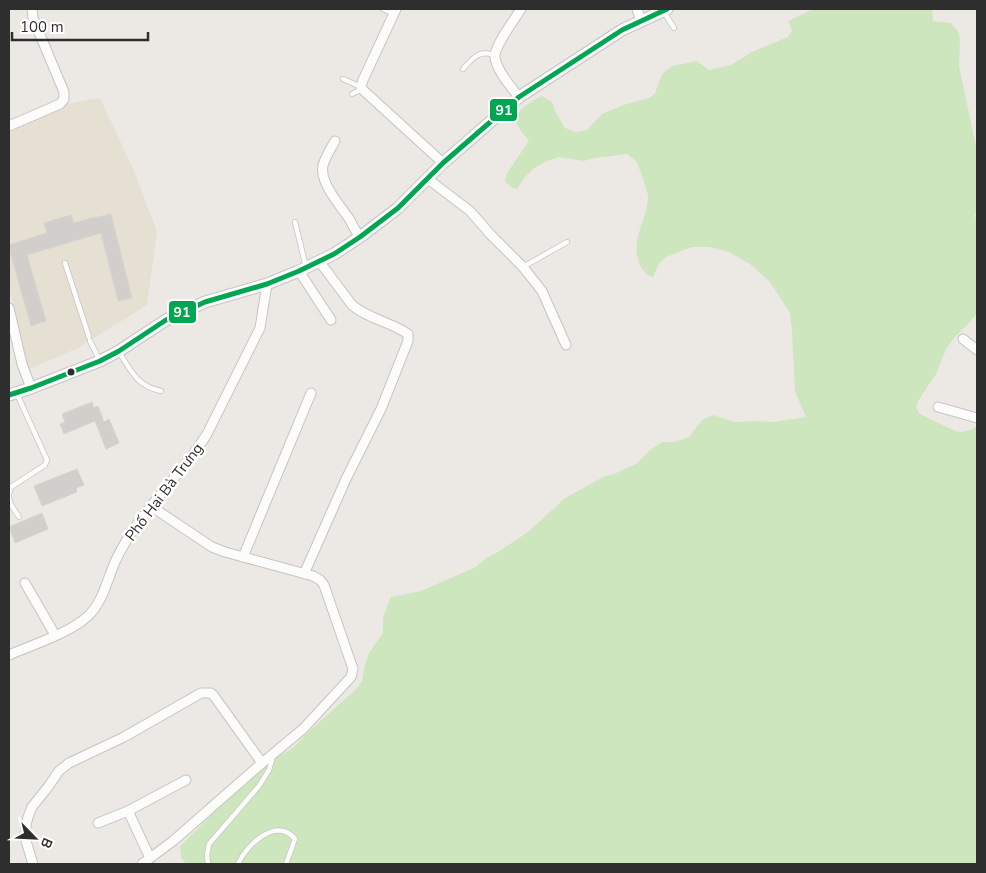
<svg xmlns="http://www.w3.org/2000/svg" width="986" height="873" font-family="'Nunito Sans',sans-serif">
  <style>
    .education { fill: #e6e0d3 }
    .green { fill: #cee6be }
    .building { fill: #d1cecb; stroke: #d7d4d0 }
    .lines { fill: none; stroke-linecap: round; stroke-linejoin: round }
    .service-casing { stroke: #c5c4c5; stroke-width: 6 }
    .minor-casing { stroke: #c5c4c5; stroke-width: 11 }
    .tertiary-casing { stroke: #c5c4c5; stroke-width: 13 }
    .service { stroke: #fcfcfb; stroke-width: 4.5 }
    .minor { stroke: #fcfcfb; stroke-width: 9 }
    .tertiary { stroke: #fcfcfb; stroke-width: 11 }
    .bus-1-casing { stroke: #fff; stroke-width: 9 }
    .bus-1 { stroke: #00a651; stroke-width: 5 }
    .bus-dot { fill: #2e2e2e; stroke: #fff; stroke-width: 2 }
    .labels { text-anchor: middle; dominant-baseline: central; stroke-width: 5; stroke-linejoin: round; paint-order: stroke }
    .street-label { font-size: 15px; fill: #2e2e2e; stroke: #fff }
    .line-badge { stroke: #fff; stroke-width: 2 }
    .badge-label { font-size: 14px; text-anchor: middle; font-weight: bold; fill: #fff }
  </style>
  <rect width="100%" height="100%" fill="#ece8e4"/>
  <polygon class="education" points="100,98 134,171 157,232 147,305 78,348 29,369 9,288 9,129 65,104"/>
  <path class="green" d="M813,9H932L933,21L951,23L957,30L960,37L959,66L977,151V210L975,215L977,223V314L954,338L946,349L936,374L918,401L916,408L920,414L955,431L961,432L970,430L977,426V864H186L181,857L180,846L257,769L293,748L304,736L356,689L362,681L365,665L369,653L383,633V617L391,597L421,591L476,567L486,558L498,552L528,532L565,498L603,477L614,474L636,464L650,450L662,442H675L689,437L702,420L713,415L735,422L755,421L773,422L806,417L795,392L792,330L790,313L770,282L750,264L729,252L709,247H692L666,257L659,264L653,277C644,274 641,269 638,260C631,236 649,218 648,195C647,190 639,166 636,161C633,159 629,156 627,154L595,158L583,161L559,157L545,162L533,169L524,178L517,189L512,188L505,182L507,173L529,141C526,137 519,129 517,124C512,110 533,101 542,96L552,102L556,113L565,128L576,132L587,130L602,114L626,104L649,98L655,93L662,74L672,66L697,61L709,70L731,65L752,52L788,37L792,30L788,21Z"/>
  <g class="building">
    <polygon points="111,214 132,298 118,301 101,233 27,255 46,321 31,326 9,248 9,245 47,233 44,223 71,215 74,223 95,217 95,218"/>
    <polygon points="92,402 94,408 98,406 104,422 109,419 119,443 106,449 95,421 64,434 60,424 65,422 62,414"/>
    <polygon points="77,469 84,485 76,488 77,492 42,506 34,486"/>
    <polygon points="42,513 48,529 15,543 9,527"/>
  </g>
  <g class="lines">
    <defs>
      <g id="service">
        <polyline points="383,9 394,14"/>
        <polyline points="664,12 674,28"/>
        <path d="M463,69C472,59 480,48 495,56"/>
        <polyline points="343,79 361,87"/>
        <polyline points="352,94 360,90 363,90"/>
        <polyline points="295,222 306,267"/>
        <polyline points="65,263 89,337"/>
        <polyline points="523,267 567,242"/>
        <polyline points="90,341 99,359"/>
        <path d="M119,352C131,371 137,386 161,391"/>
        <polyline points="9,494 11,487 45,465 47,460 17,394"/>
        <polyline points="9,497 10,503 19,517"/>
        <polyline points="208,864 207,855 209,844 259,786 269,770 273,756"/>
        <path d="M238,864C246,845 277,816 295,839L286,864"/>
      </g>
      <g id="minor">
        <polyline points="396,9 363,80 361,87 363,90 443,163"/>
        <polyline points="637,9 641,21"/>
        <path d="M519,97C511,87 496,70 495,57C494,46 515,19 521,9"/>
        <polyline points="9,126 60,104 64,99 64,92 33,18 32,9"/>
        <path d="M335,141C331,148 326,156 323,165C319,183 341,206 350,220C353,226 356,232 360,237"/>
        <polyline points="428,179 470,211 490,234 523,267 542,291 566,345"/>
        <polyline points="299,271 331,320"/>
        <polyline points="9,308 22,364 31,388"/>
        <polyline points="963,339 977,350"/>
        <polyline points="938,407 977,418"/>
        <polyline points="243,557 311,393"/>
        <path d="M304,574L346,479L381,409L408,341V334C391,322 368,319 352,305L319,261"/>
        <polyline points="25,583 55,635"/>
        <path d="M9,655C32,645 70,633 88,616C103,602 107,580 115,562C137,513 179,479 207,434L260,328L267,284"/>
        <polyline points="128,811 186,780"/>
        <polyline points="98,823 128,811 150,858"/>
        <polyline points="33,864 26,841 26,825 28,817 32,807 48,787 59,771 69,763 124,737 201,693 211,693 214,696 262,763"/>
        <polyline points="142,864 173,841 262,763 303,729 351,677 353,669 324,585 320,580 313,576 225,552 212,547 152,507"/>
      </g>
      <polyline id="tertiary" points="9,395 31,388 100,361 119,351 166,320 205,302 267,284 299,271 334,254 360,237 398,208 443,163 519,97 622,30 667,9"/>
    </defs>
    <use href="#service" class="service-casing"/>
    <use href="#minor" class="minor-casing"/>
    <use href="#tertiary" class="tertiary-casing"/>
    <use href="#service" class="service"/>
    <use href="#minor" class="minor"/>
    <use href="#tertiary" class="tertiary"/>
    <defs>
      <polyline id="bus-1" points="9,395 31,388 100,361 119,351 166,320 205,302 267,284 299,271 334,254 360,237 398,208 443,163 519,97 622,30 667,9"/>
    </defs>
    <use href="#bus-1" class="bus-1-casing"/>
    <use href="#bus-1" class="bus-1"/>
  </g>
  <circle class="bus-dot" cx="71" cy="372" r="4.5"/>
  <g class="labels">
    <g class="street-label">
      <text transform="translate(164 492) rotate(-53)">Phố Hai Bà Trưng</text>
    </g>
  </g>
  <g class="line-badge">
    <rect x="489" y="98" width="29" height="24" rx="5" fill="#00a651"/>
    <rect x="168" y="300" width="29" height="24" rx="5" fill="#00a651"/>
  </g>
  <g class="badge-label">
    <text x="504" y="115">91</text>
    <text x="182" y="317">91</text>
  </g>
  <rect width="986" height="873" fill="none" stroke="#2e2e2e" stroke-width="20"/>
  <g transform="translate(35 838) rotate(114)" stroke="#ffffff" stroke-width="4" paint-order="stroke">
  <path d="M0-4L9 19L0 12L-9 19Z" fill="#2e2e2e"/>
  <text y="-8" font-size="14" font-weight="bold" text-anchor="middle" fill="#2e2e2e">B</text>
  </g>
  <path d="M12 32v8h136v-8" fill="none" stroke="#2e2e2e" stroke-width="2.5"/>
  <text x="20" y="32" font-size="15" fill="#2e2e2e" stroke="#ffffff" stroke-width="4" paint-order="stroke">100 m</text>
</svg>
